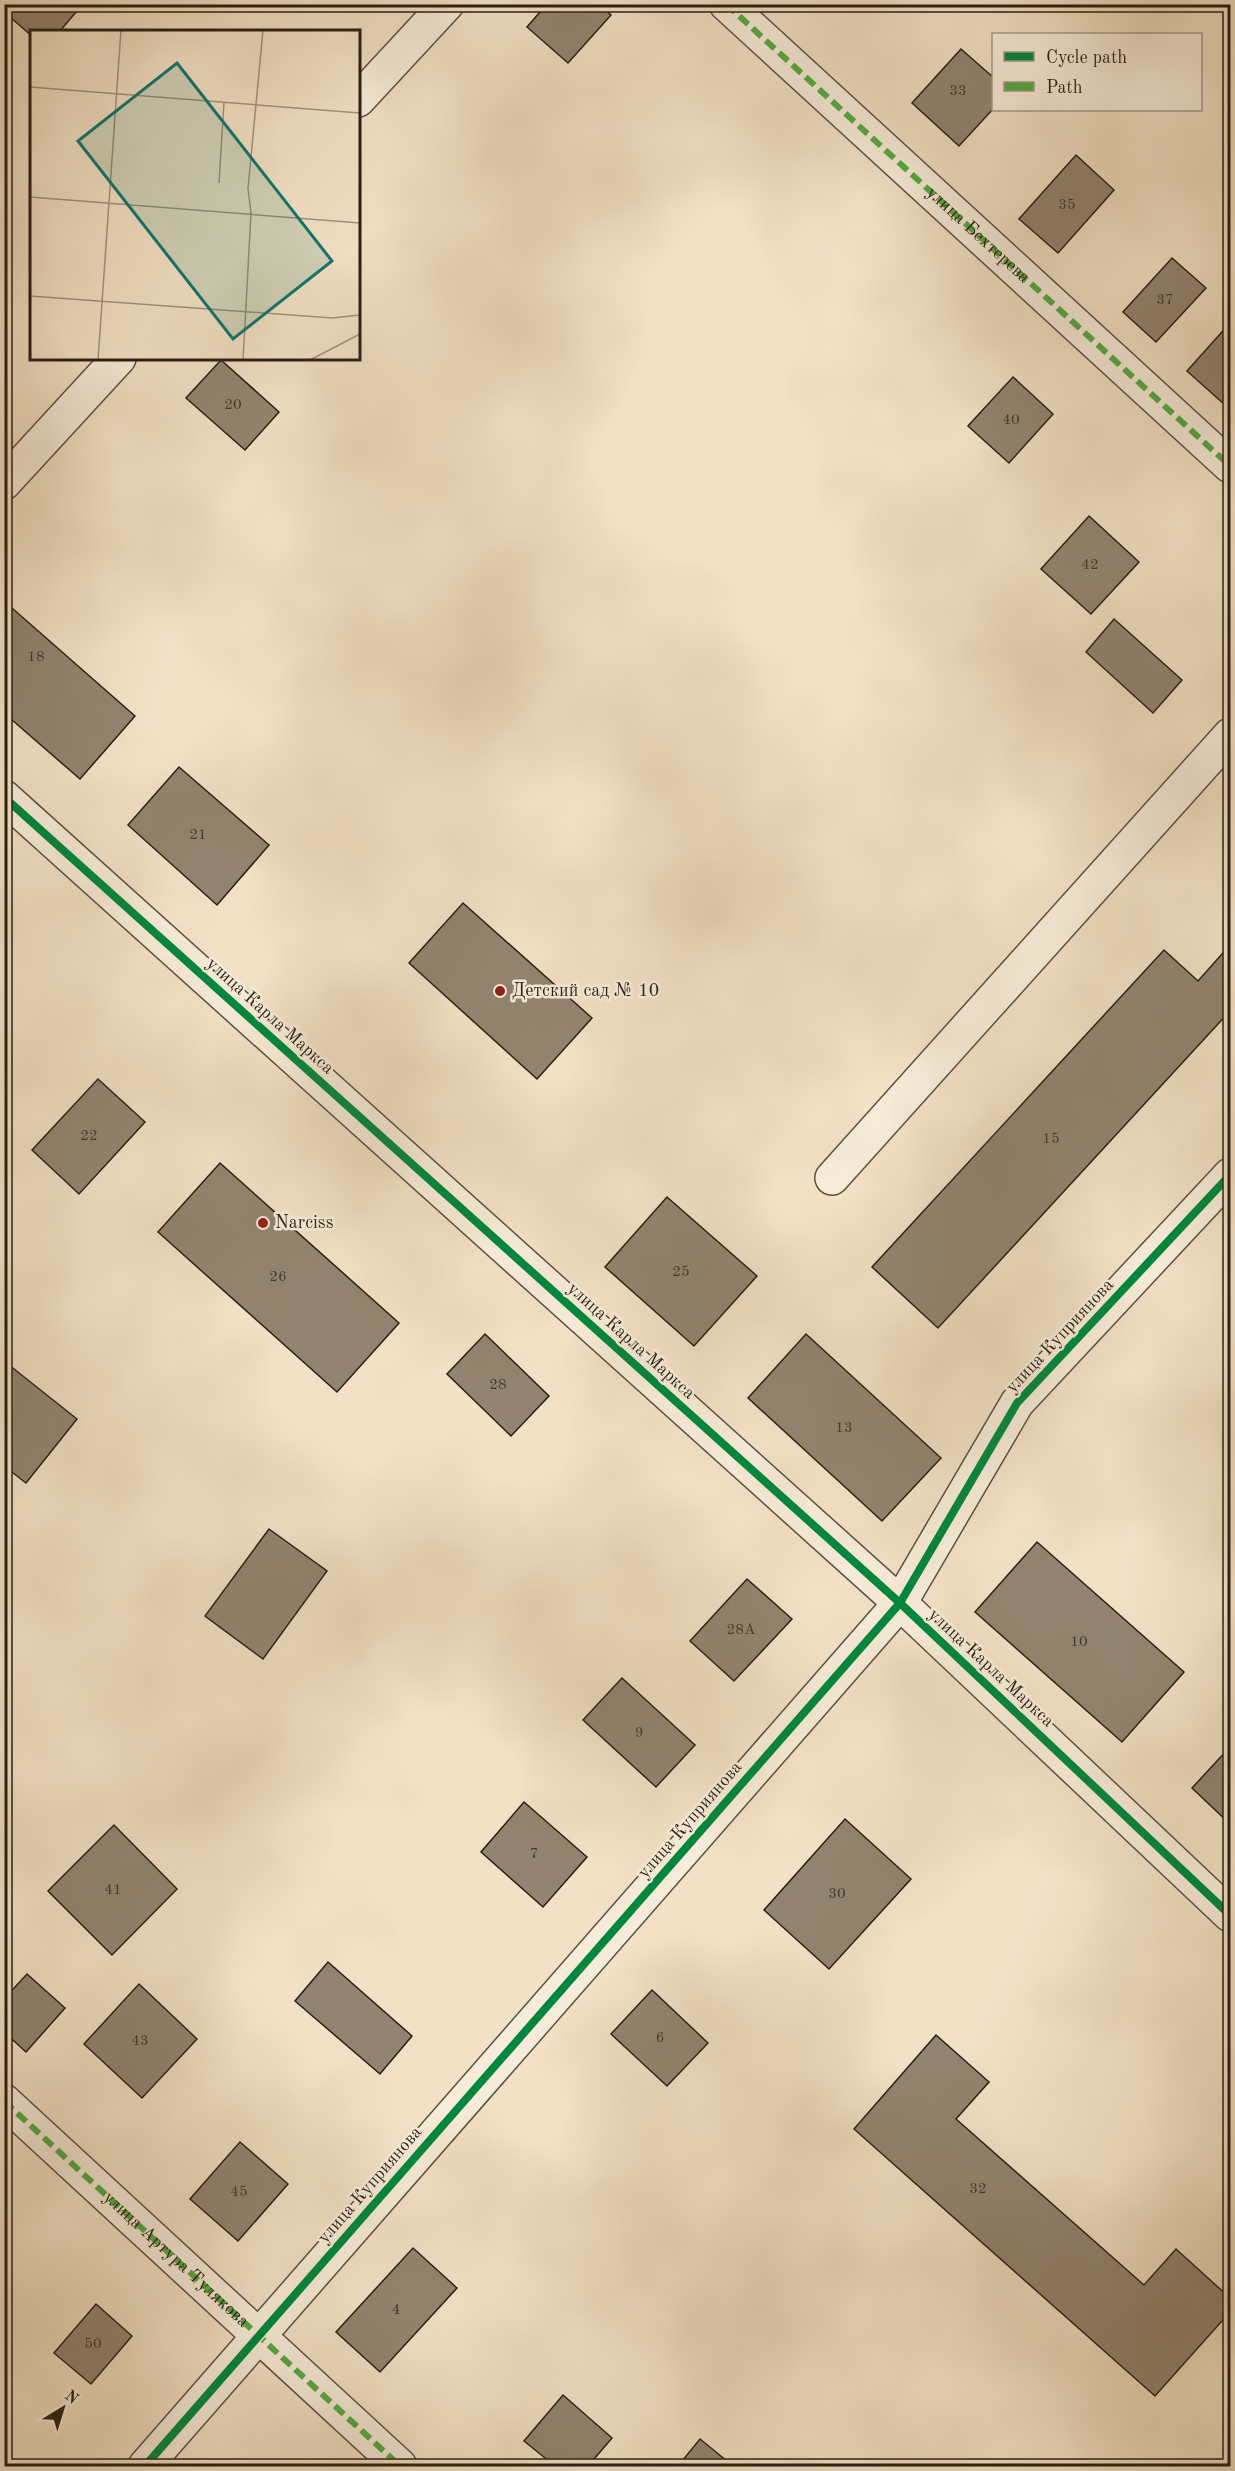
<svg xmlns="http://www.w3.org/2000/svg" width="1235" height="2471" font-family="'Old Standard TT',serif">
  <style>
    .building { fill: #928470; stroke: #291f13; stroke-width: 1.5 }
    .lines { fill: none; stroke-linecap: round; stroke-linejoin: round }
    .minor-casing { stroke: #5b5040; stroke-width: 36 }
    .minor { stroke: #f7ecd9; stroke-width: 33 }
    .quiet { stroke: #53aa42; stroke-width: 6; stroke-dasharray: 12 6; stroke-linecap: butt }
    .cycleway-casing { stroke: #f7ecd9; stroke-width: 11 }
    .cycleway { stroke: #00873e; stroke-width: 8 }
    .poi-dot { fill: #8f2418; stroke: #f7ecd9; stroke-width: 2 }
    .labels { text-anchor: middle; dominant-baseline: central; stroke-width: 5; stroke-linejoin: round; paint-order: stroke }
    .number-label { font-size: 15px; fill: #43382a }
    .street-label { font-size: 18px; fill: #291f13; stroke: #f7ecd9 }
    .poi-label { font-size: 18px; fill: #291f13; stroke: #f7ecd9; text-anchor: start }
    .inset-road { fill: none; stroke: #a2937e; stroke-width: 1.5 }
    .view { fill: #0f766e; fill-opacity: 0.15; stroke: #0f766e; stroke-width: 3 }
    .inset-edge { fill: none; stroke: #291f13; stroke-width: 3 }
  </style>
  <rect width="100%" height="100%" fill="#f2e1c5"/>
  <filter id="stains"><feTurbulence type="fractalNoise" baseFrequency=".00333" numOctaves="4"/><feColorMatrix values="0 0 0 0 .2 0 0 0 0 .09 0 0 0 0 .02 0 0 0 .5 -.17"/></filter>
  <radialGradient id="worn" r=".72"><stop offset=".6" stop-color="#630" stop-opacity="0"/><stop offset="1" stop-color="#630" stop-opacity=".3"/></radialGradient>
  <g class="building">
    <polygon points="10,4 83,4 59,32 32,32 32,36 4,12"/>
    <polygon points="547,4 600,4 611,15 568,63 527,27"/>
    <polygon points="961,49 994,78 994,108 959,146 912,103"/>
    <polygon points="1076,155 1114,190 1058,253 1019,219"/>
    <polygon points="1172,258 1206,288 1156,342 1123,312"/>
    <polygon points="1230,323 1230,399 1225,405 1187,371"/>
    <polygon points="221,360 279,412 245,450 186,398"/>
    <polygon points="1013,377 1053,414 1009,463 968,426"/>
    <polygon points="1089,516 1139,562 1091,614 1041,569"/>
    <polygon points="4,601 135,716 80,779 4,713"/>
    <polygon points="1114,619 1182,680 1153,713 1086,652"/>
    <polygon points="179,767 269,845 217,905 128,825"/>
    <polygon points="463,903 592,1018 537,1079 409,963"/>
    <polygon points="1230,945 1230,1011 938,1328 872,1267 1164,950 1198,981"/>
    <polygon points="98,1079 145,1122 79,1194 32,1150"/>
    <polygon points="220,1163 399,1323 337,1392 158,1232"/>
    <polygon points="667,1197 757,1276 694,1346 605,1267"/>
    <polygon points="485,1334 549,1396 511,1436 447,1374"/>
    <polygon points="806,1334 941,1458 882,1521 748,1398"/>
    <polygon points="4,1361 77,1419 26,1483 4,1466"/>
    <polygon points="269,1529 327,1571 263,1659 205,1616"/>
    <polygon points="1037,1542 1184,1672 1122,1742 975,1612"/>
    <polygon points="747,1579 792,1619 734,1681 690,1641"/>
    <polygon points="622,1678 695,1745 656,1787 583,1720"/>
    <polygon points="1230,1747 1230,1824 1192,1788"/>
    <polygon points="524,1802 587,1857 543,1907 481,1852"/>
    <polygon points="845,1819 911,1879 829,1969 764,1910"/>
    <polygon points="114,1825 177,1889 112,1955 48,1891"/>
    <polygon points="328,1962 412,2036 380,2074 295,2001"/>
    <polygon points="27,1974 65,2008 26,2052 4,2032 4,1999"/>
    <polygon points="139,1984 197,2039 142,2098 84,2044"/>
    <polygon points="652,1990 708,2043 667,2086 611,2034"/>
    <polygon points="936,2035 989,2082 956,2119 1144,2285 1176,2249 1230,2298 1230,2312 1155,2396 854,2129"/>
    <polygon points="240,2142 288,2184 238,2241 190,2199"/>
    <polygon points="413,2248 457,2288 380,2372 336,2332"/>
    <polygon points="96,2304 132,2336 91,2384 54,2353"/>
    <polygon points="563,2395 612,2438 588,2466 555,2466 524,2441"/>
    <polygon points="700,2439 733,2466 678,2466"/>
  </g>
  <g class="lines">
    <defs>
      <g id="minor">
        <path id="s1" d="M726,4L1230,466"/>
        <polyline points="358,100 447,4"/>
        <polyline points="4,483 119,358"/>
        <polyline points="4,797 900,1603 1230,1915"/>
        <polyline points="832,1178 1230,735"/>
        <path id="s2" d="M4,2101L400,2466"/>
        <polyline points="145,2466 900,1603 1017,1403 1230,1175"/>
      </g>
    </defs>
    <use href="#minor" class="minor-casing"/>
    <use href="#minor" class="minor"/>
    <g class="quiet">
      <polyline points="726,4 1230,466"/>
      <polyline points="4,2101 400,2466"/>
    </g>
    <defs>
      <g id="cycleway">
        <polyline points="4,797 900,1603 1230,1915"/>
        <polyline points="145,2466 900,1603 1017,1403 1230,1175"/>
      </g>
    </defs>
    <use href="#cycleway" class="cycleway-casing"/>
    <use href="#cycleway" class="cycleway"/>
  </g>
  <g class="poi-dot">
    <circle cx="500" cy="991" r="6"/>
    <circle cx="263" cy="1223" r="6"/>
  </g>
  <g class="labels">
    <g class="number-label">
      <text x="958" y="91">33</text>
      <text x="1067" y="205">35</text>
      <text x="1165" y="300">37</text>
      <text x="233" y="405">20</text>
      <text x="1011" y="420">40</text>
      <text x="1090" y="565">42</text>
      <text x="36" y="657">18</text>
      <text x="198" y="835">21</text>
      <text x="89" y="1136">22</text>
      <text x="1051" y="1139">15</text>
      <text x="681" y="1272">25</text>
      <text x="278" y="1277">26</text>
      <text x="498" y="1385">28</text>
      <text x="844" y="1428">13</text>
      <text x="741" y="1630">28А</text>
      <text x="1079" y="1642">10</text>
      <text x="639" y="1733">9</text>
      <text x="534" y="1854">7</text>
      <text x="113" y="1890">41</text>
      <text x="837" y="1894">30</text>
      <text x="660" y="2038">6</text>
      <text x="140" y="2041">43</text>
      <text x="978" y="2189">32</text>
      <text x="239" y="2192">45</text>
      <text x="396" y="2310">4</text>
      <text x="93" y="2344">50</text>
    </g>
    <g class="street-label">
      <text stroke="none"><textPath href="#s1" startOffset="342">улица Бехтерева</textPath></text>
      <text transform="translate(270 1016) rotate(42)">улица Карла Маркса</text>
      <text transform="translate(1060 1336) rotate(-47)">улица Куприянова</text>
      <text transform="translate(631 1341) rotate(42)">улица Карла Маркса</text>
      <text transform="translate(991 1668) rotate(43)">улица Карла Маркса</text>
      <text transform="translate(690 1820) rotate(-49)">улица Куприянова</text>
      <text transform="translate(370 2185) rotate(-49)">улица Куприянова</text>
      <text stroke="none"><textPath href="#s2" startOffset="234">улица Артура Тулякова</textPath></text>
    </g>
    <g class="poi-label">
      <text x="512" y="991">Детский сад № 10</text>
      <text x="275" y="1223">Narciss</text>
    </g>
  </g>
  <g transform="translate(30 30)">
    <rect width="330" height="330" fill="#f2e1c5"/>
    <path class="inset-road" d="M0,57L330,83M189,153L194,72M0,167L330,193M0,266L302,288L330,285M68,330L91,0M213,330L221,183L218,159L233,0M280,330L330,304"/>
    <path class="view" d="M147,33L302,231L203,309L48,111Z"/>
    <rect width="330" height="330" class="inset-edge"/>
  </g>
  <rect width="1235" height="2471" fill="none" stroke="#f2e1c5" stroke-width="24"/>
  <rect x="6" y="6" width="1223" height="2459" fill="none" stroke="#291f13" stroke-width="3"/>
  <rect x="12" y="12" width="1211" height="2447" fill="none" stroke="#291f13" stroke-width="1.5"/>
  <rect x="992" y="33" width="210" height="78" fill="#f7ecd9" stroke="#a59a8a" stroke-width="1.5"/>
  <rect x="1004" y="52" width="30" height="9" fill="#00873e" stroke="#a59a8a" stroke-width="1.5"/>
  <text x="1046" y="63" font-size="18" fill="#291f13">Cycle path</text>
  <rect x="1004" y="82" width="30" height="9" fill="#53aa42" stroke="#a59a8a" stroke-width="1.5"/>
  <text x="1046" y="93" font-size="18" fill="#291f13">Path</text>
  <g transform="translate(63 2408) rotate(38)" stroke="#f7ecd9" stroke-width="4.5" paint-order="stroke">
  <path d="M0-4.5L10 22L0 15L-10 22Z" fill="#291f13"/>
  <text y="-9" font-size="16" font-weight="bold" text-anchor="middle" fill="#291f13">N</text>
  </g>
  <rect width="100%" height="100%" filter="url(#stains)"/>
  <rect width="100%" height="100%" fill="url(#worn)"/>
</svg>
